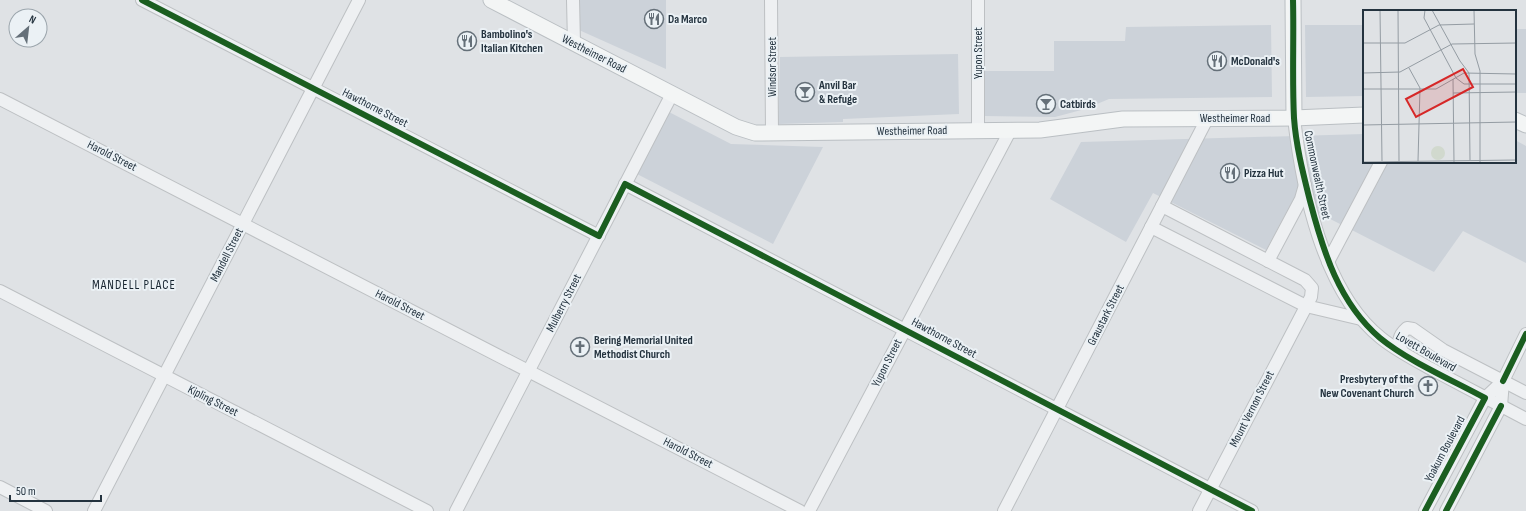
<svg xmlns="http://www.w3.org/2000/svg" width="1526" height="511" font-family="'Sofia Sans Condensed',sans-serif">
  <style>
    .built { fill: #ccd2d9 }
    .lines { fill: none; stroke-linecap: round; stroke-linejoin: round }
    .minor-casing { stroke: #bdc0c3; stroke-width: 14 }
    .major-casing { stroke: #babfc3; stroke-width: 17 }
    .minor { stroke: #eef0f2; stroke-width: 12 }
    .major { stroke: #f3f5f5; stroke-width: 15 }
    .cycleway-casing { stroke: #ebf1f5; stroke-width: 8 }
    .cycleway { stroke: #1b5e20; stroke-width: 6 }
    .labels { text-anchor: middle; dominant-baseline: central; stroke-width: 4; stroke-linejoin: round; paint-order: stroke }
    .poi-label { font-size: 12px; font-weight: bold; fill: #24333f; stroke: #ebf1f5; text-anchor: start }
    .street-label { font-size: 12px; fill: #24333f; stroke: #ebf1f5 }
    .neighbourhood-label { font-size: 13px; letter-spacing: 1px; fill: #172430; stroke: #ebf1f5 }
    .inset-road { fill: none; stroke: #949ca3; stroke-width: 1 }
    .view { fill: #d62828; fill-opacity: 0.15; stroke: #d62828; stroke-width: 2 }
    .inset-edge { fill: none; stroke: #24333f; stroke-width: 2 }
  </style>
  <rect width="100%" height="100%" fill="#dfe2e5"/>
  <g class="built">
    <polygon points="579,0 666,0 666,69 579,30"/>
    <polygon points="1271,25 1272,97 1109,99 1085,109 1055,117 984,116 983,71 1054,71 1054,41 1125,41 1126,27"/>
    <polygon points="1305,25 1364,25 1364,96 1306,97"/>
    <rect x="1515" y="29" width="11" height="64"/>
    <polygon points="958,54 959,114 843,119 843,122 778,124 780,57"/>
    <polygon points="669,112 731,144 823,147 773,244 637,174"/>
    <polygon points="1364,134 1364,162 1515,162 1515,140 1526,146 1526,263 1463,231 1434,272 1293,200 1266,250 1153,193 1126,242 1050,199 1081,142"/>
  </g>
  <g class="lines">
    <defs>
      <g id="minor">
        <polyline points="142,0 599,236"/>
        <polyline points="573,0 574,43"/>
        <polyline points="771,0 772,134"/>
        <polyline points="978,0 978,130"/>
        <polyline points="0,99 800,511"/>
        <path d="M1294,118C1302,188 1323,292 1381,338C1397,351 1417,361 1435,371C1465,387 1496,403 1526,419"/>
        <polyline points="625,184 1252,511"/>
        <polyline points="1162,206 1305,280 1312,288 1311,297 1199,511"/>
        <polyline points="1151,227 1306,306 1361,319"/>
        <polyline points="1268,261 1301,199 1305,185"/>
        <polyline points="1328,262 1381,162"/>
        <polyline points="0,291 427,511"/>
        <path d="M1402,352C1398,341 1398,336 1407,328L1413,329L1443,350L1526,393"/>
        <polyline points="0,487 46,511"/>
        <polyline points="94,511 359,0"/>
        <polyline points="456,511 672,94"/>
        <polyline points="809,511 1010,131"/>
        <polyline points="1004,511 1207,119"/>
        <polyline points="1425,511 1485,398 1503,381"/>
        <polyline points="1446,511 1501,406 1503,381 1526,334"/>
      </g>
      <g id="major">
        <polyline points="491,0 736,127 755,133 1040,130 1123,119 1294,118 1364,115"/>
        <polyline points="1293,0 1294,118"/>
        <polyline points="1515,120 1526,125"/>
      </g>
    </defs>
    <use href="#minor" class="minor-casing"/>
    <use href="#major" class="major-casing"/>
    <use href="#minor" class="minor"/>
    <use href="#major" class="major"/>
    <defs>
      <g id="cycleway">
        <polyline points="142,0 599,236 625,184 1252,511"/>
        <path d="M1293,0C1294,39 1292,79 1294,118C1296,146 1303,173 1310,201C1323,251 1339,303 1380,338C1408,361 1452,380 1485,398L1425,511"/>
        <polyline points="1503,381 1526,334"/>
        <polyline points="1446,511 1501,406"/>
      </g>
    </defs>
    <use href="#cycleway" class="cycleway-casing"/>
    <use href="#cycleway" class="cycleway"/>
  </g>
  <defs>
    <symbol id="restaurant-ring" viewBox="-11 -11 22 22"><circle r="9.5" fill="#ebf1f5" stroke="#657079" stroke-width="1.5"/><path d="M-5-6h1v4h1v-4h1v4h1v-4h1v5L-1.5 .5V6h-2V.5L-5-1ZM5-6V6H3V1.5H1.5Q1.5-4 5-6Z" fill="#657079"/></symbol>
    <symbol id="bar-ring" viewBox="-11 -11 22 22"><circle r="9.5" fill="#ebf1f5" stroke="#657079" stroke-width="1.5"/><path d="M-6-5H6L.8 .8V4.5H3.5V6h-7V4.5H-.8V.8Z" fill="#657079"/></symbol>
    <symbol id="church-ring" viewBox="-11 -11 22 22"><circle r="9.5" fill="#ebf1f5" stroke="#657079" stroke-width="1.5"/><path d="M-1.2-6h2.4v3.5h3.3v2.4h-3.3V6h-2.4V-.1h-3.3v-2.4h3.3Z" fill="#657079"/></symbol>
  </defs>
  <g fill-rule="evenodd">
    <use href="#restaurant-ring" x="643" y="8" width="22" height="22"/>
    <use href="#restaurant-ring" x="456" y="30" width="22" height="22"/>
    <use href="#restaurant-ring" x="1206" y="50" width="22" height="22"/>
    <use href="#bar-ring" x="794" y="81" width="22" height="22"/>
    <use href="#bar-ring" x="1035" y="93" width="22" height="22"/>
    <use href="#restaurant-ring" x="1219" y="162" width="22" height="22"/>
    <use href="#church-ring" x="569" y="336" width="22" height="22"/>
    <use href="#church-ring" x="1417" y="375" width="22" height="22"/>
  </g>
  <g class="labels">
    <g class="poi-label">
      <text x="668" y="19">Da Marco</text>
      <text x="481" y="34">Bambolino's<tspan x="481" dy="14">Italian Kitchen</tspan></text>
      <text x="1231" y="61">McDonald's</text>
      <text x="819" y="85">Anvil Bar<tspan x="819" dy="14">&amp; Refuge</tspan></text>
      <text x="1060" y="104">Catbirds</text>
      <text x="1244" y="173">Pizza Hut</text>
      <text x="594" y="340">Bering Memorial United<tspan x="594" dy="14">Methodist Church</tspan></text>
      <text x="1414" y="379" text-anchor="end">Presbytery of the<tspan x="1414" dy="14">New Covenant Church</tspan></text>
    </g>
    <g class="street-label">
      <text transform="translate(978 53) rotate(-90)">Yupon Street</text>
      <text transform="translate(594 54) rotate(27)">Westheimer Road</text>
      <text transform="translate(772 67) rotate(-90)">Windsor Street</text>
      <text transform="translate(375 108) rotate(27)">Hawthorne Street</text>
      <text x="1235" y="118">Westheimer Road</text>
      <text transform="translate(912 131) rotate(-1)">Westheimer Road</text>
      <text transform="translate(112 156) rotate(27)">Harold Street</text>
      <text transform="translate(1317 175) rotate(78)">Commonwealth Street</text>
      <text transform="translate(227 255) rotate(-63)">Mandell Street</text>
      <text transform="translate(564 303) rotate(-63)">Mulberry Street</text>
      <text transform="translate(400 305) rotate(27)">Harold Street</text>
      <text transform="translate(1106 315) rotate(-63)">Graustark Street</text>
      <text transform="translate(944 338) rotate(28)">Hawthorne Street</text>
      <text transform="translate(1426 352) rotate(30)">Lovett Boulevard</text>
      <text transform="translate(887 363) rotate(-63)">Yupon Street</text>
      <text transform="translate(213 401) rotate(27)">Kipling Street</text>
      <text transform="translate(1252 409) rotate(-63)">Mount Vernon Street</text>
      <text transform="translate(1445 449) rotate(-62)">Yoakum Boulevard</text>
      <text transform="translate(688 453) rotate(27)">Harold Street</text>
    </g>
    <g class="neighbourhood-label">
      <text x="134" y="285">MANDELL PLACE</text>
    </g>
  </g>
  <g transform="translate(1363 10)">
    <rect width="153" height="153" fill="#dfe2e5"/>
    <path d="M68 143a7 7 0 1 1 14 0a7 7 0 1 1-14 0Z" fill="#d1d9ce"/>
    <path class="inset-road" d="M17,0L19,151M35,0L36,151M62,0L61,8L93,68M69,0L97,51L106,63M111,0L112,44L117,61V153M0,33H42L76,15L111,14M46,58L57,78L55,151M0,63L37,62L89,34L153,33M106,63L107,150M93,68L101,74H153M90,69L91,153M0,79H73L101,63L153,64M90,83L153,82M0,115L153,112M0,152L153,150"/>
    <path class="view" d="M100,59L110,77L53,107L43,89Z"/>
    <rect width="153" height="153" class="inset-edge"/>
  </g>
  <g transform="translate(28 28) rotate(28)"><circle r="19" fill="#ebf1f5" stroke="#9ba5ac"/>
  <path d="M0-3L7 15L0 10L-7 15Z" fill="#657079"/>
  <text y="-6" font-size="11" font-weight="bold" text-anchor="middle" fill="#24333f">N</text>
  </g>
  <path d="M10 495v6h91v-6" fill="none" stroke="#24333f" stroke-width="2"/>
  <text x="16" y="495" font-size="12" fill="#24333f" stroke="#ebf1f5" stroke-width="3" paint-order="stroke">50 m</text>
</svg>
